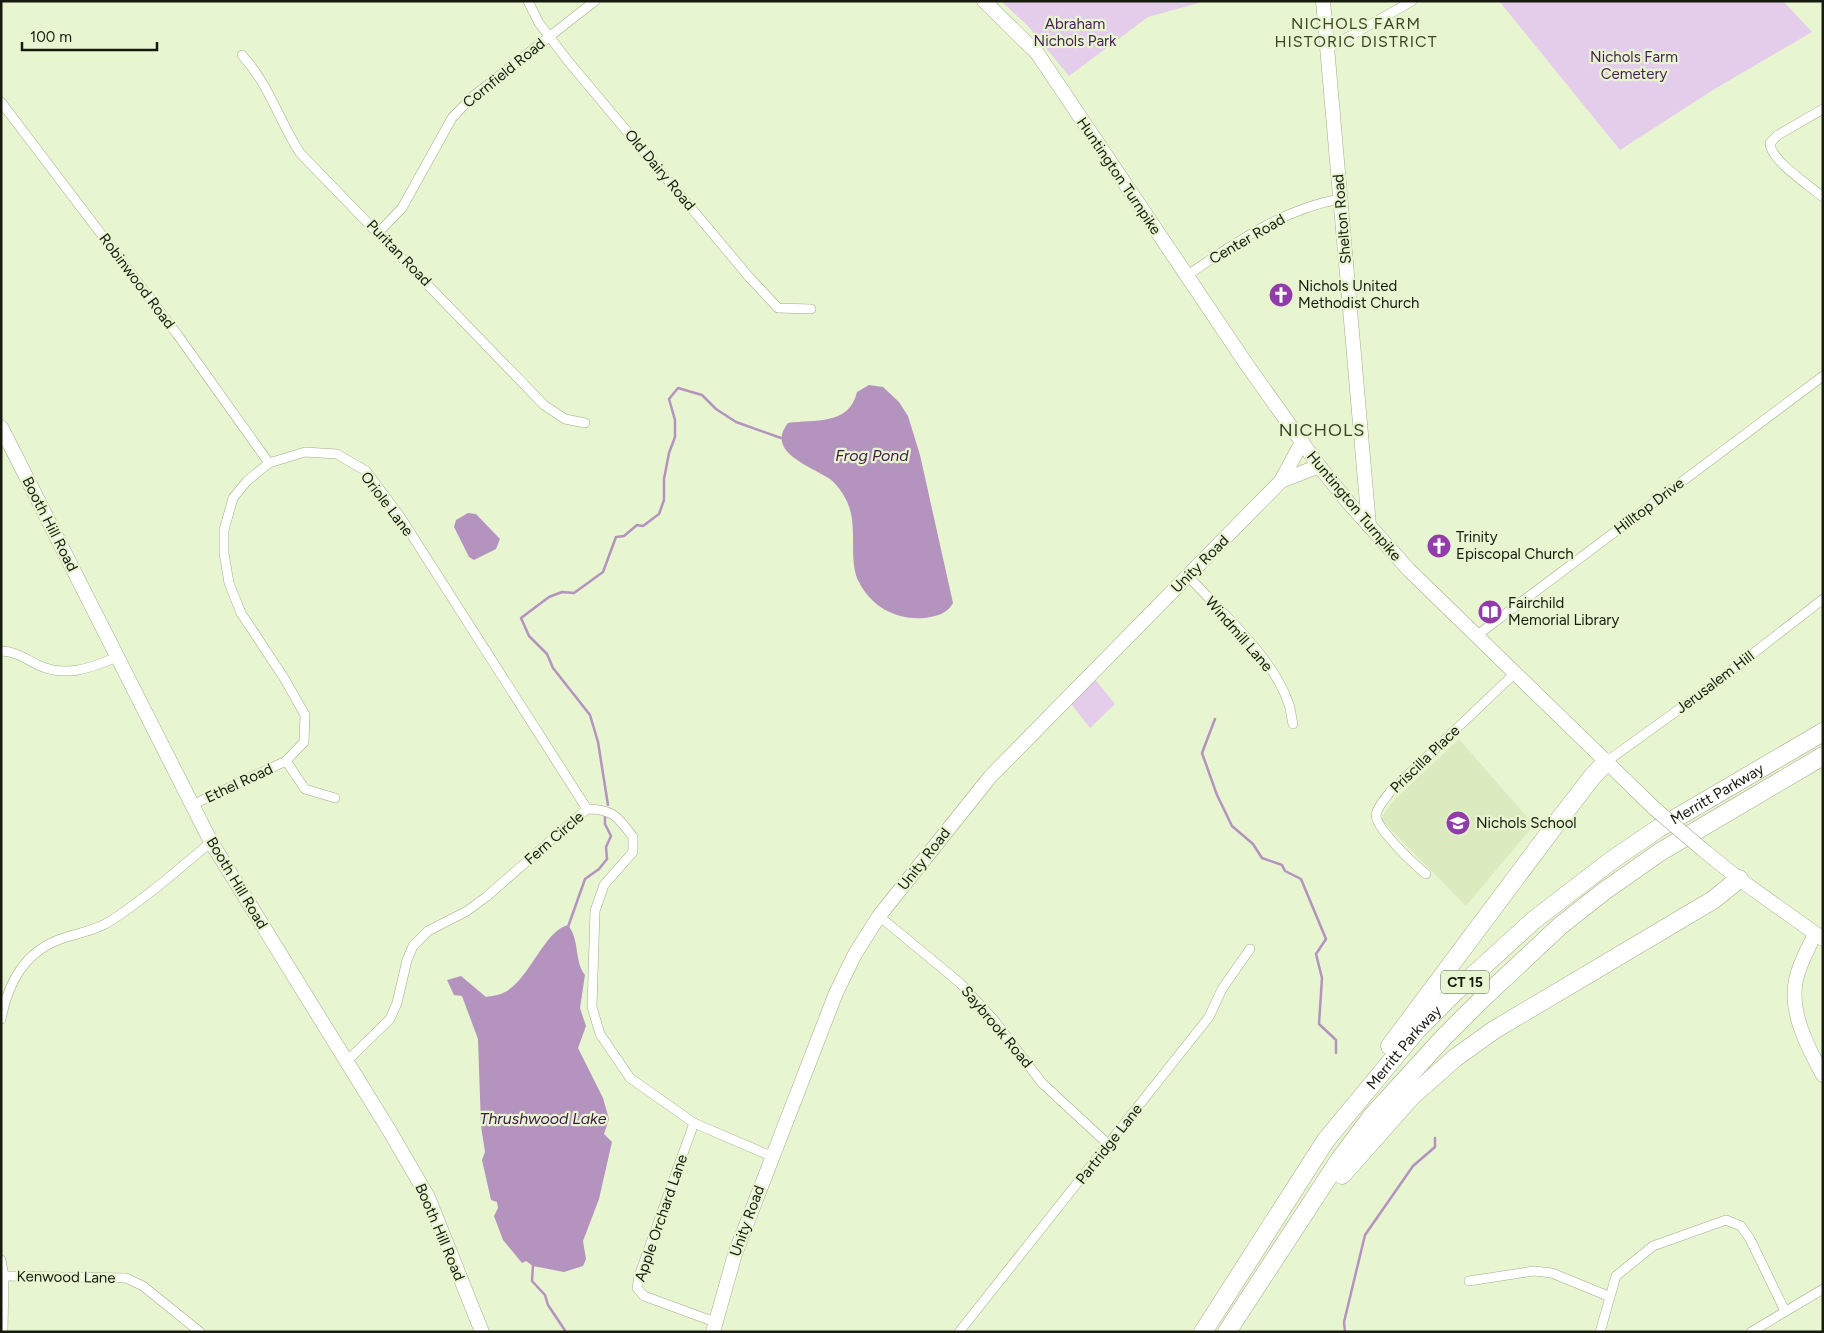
<svg xmlns="http://www.w3.org/2000/svg" width="1824" height="1333" font-family="Figtree,sans-serif">
  <style>
    .built { fill: #dcebbf }
    .green { fill: #e4cdeb }
    .water { fill: #b493bf }
    .lines { fill: none; stroke-linecap: round; stroke-linejoin: round }
    .stream { stroke: #b493bf; stroke-width: 2.5 }
    .street-casing { stroke: #a1ac8a; stroke-width: 10 }
    .secondary-casing { stroke: #a1ac8a; stroke-width: 15 }
    .highway-casing { stroke: #a1ac8a; stroke-width: 19 }
    .street { stroke: #fff; stroke-width: 9 }
    .secondary { stroke: #fff; stroke-width: 14 }
    .highway { stroke: #fff; stroke-width: 18 }
    .secondary-bridge-casing { stroke: #a1ac8a; stroke-width: 15; stroke-linecap: butt }
    .secondary-bridge { stroke: #fff; stroke-width: 14 }
    .labels { text-anchor: middle; dominant-baseline: central; stroke-width: 4.5; stroke-linejoin: round; paint-order: stroke }
    .shield { fill: #e8f5d1; stroke: #555c48; stroke-width: 1 }
    .shield-label { font-size: 14px; font-weight: bold; fill: #161a0d }
    .park-label { font-size: 15px; fill: #471d54; stroke: #e8f5d1 }
    .street-label { font-size: 15px; fill: #161a0d; stroke: #e8f5d1 }
    .poi-label { font-size: 15px; fill: #161a0d; stroke: #e8f5d1; text-anchor: start }
    .neighbourhood-label { font-size: 16px; letter-spacing: 1px; fill: #3b4426; stroke: #e8f5d1 }
    .water-label { font-size: 16px; font-style: italic; fill: #3f154b; stroke: #e8f5d1 }
    .quarter-label { font-size: 18px; letter-spacing: 1px; fill: #3b4426; stroke: #e8f5d1 }
  </style>
  <rect width="100%" height="100%" fill="#e8f5d1"/>
  <polygon class="built" points="1459,739 1534,825 1466,906 1382,821 1383,815 1392,802"/>
  <g class="green">
    <polygon points="1001,1 1206,1 1148,17 1069,76 1028,26"/>
    <polygon points="1499,1 1783,1 1812,32 1713,90 1620,150"/>
    <polygon points="1089,672 1115,704 1090,728 1065,696"/>
  </g>
  <g class="water">
    <path d="M869,385L883,387L899,402L908,416L920,455L953,603C947,614 937,616 925,618C897,620 872,608 859,582C848,563 858,527 848,504C845,496 837,484 830,479C810,466 765,452 788,423C814,419 849,426 857,392Z"/>
    <polygon points="468,513 476,514 500,539 496,549 474,560 469,557 454,527 456,520"/>
    <path d="M568,925C580,940 574,961 585,975L580,1008L586,1026L578,1048L603,1098L609,1119L604,1134L612,1142L599,1199L583,1241L586,1259L583,1266L564,1272L533,1266L526,1261L522,1263L503,1240L494,1216L498,1208L497,1202L491,1200L482,1160L485,1152L481,1126L478,1039L462,996L454,995L447,980L461,976L486,997C492,996 500,995 505,992C529,980 544,931 568,925Z"/>
  </g>
  <g class="lines">
    <g class="stream">
      <polyline points="1215,719 1202,753 1217,795 1232,826 1253,844 1262,858 1282,865 1285,871 1301,879 1326,939 1316,954 1322,978 1319,1024 1336,1040 1336,1053"/>
      <polyline points="608,805 598,742 590,715 553,668 547,654 529,636 521,618 549,597 562,592 574,593 603,572 616,537 624,536 637,525 643,526 659,514 664,500 664,479 669,453 675,437 675,420 669,399 678,388 702,395 716,409 736,422 781,438"/>
      <polyline points="568,927 585,879 599,869 607,859 606,847 611,836 605,824 605,816"/>
      <polyline points="533,1265 532,1281 545,1295 548,1305 566,1332"/>
      <polyline points="1345,1332 1344,1322 1365,1235 1413,1166 1435,1147 1435,1138"/>
    </g>
    <defs>
      <g id="street">
        <polyline points="528,1 539,23 568,61 749,277 778,308 811,309"/>
        <polyline points="1327,49 1412,1"/>
        <path d="M242,55C270,86 278,119 300,153L544,405L565,419L585,423"/>
        <polyline points="1,102 177,334 269,463"/>
        <path d="M1823,109L1778,135L1770,143C1770,160 1810,186 1823,197"/>
        <polyline points="379,232 402,208 452,118 472,97 595,1"/>
        <path d="M1186,276C1234,244 1282,209 1340,199"/>
        <path d="M1188,576C1221,612 1272,656 1288,702C1291,708 1291,717 1293,724"/>
        <polyline points="1476,636 1823,376"/>
        <path d="M1,651C15,651 26,659 38,665C65,678 91,668 117,657"/>
        <polyline points="286,761 305,789 335,798"/>
        <polyline points="1606,762 1714,684 1823,599"/>
        <polyline points="192,805 286,761 304,742 305,715 284,678 241,613 229,583 224,553 224,530 233,498 247,481 269,463 305,452 337,454 366,471 399,515 587,809"/>
        <path d="M1426,874C1415,865 1376,829 1376,815C1377,807 1385,799 1390,792L1514,674"/>
        <polyline points="879,916 960,983 994,1020 1042,1083 1109,1145"/>
        <path d="M1,1019C8,984 23,954 58,940C76,933 96,931 112,920C147,897 179,869 211,842"/>
        <path d="M346,1062L390,1019L397,1003L407,960L413,946L428,931L467,911L486,897L587,809C613,809 618,817 633,837V852L604,885L595,911L592,1007L600,1034L630,1078L694,1123L771,1156"/>
        <polyline points="694,1123 639,1276 637,1288 644,1296 715,1322"/>
        <polyline points="1,1260 4,1276 3,1332"/>
        <polyline points="4,1276 126,1278 143,1286 200,1332"/>
        <polyline points="1469,1281 1534,1271 1552,1273 1608,1296"/>
        <polyline points="959,1332 1209,1017 1222,989 1250,949"/>
        <polyline points="1600,1332 1616,1276 1653,1246 1726,1220 1741,1226 1750,1239 1785,1311"/>
        <polyline points="1751,1332 1823,1289"/>
      </g>
      <g id="secondary">
        <polyline points="984,1 1037,53 1247,365 1319,466 1348,502 1409,570 1655,809"/>
        <polyline points="1323,1 1369,526"/>
        <polyline points="1,427 211,842 389,1130 428,1197 482,1332"/>
        <polyline points="1281,481 1319,466"/>
        <polyline points="1702,849 1739,879 1823,939"/>
        <path d="M1815,934C1808,949 1799,964 1796,980C1789,1012 1808,1048 1823,1075"/>
        <polyline points="713,1332 735,1254 836,993 855,954 879,916 990,777 1281,481 1302,442"/>
      </g>
      <g id="highway">
        <polyline points="1390,1046 1559,820 1592,777 1606,762"/>
        <polyline points="1342,1175 1411,1097 1455,1058 1494,1030 1713,900 1739,879"/>
        <path id="s1" d="M1203,1332L1326,1140L1417,1030L1456,991L1534,920L1612,860L1659,828L1823,732"/>
        <polyline points="1227,1332 1340,1159 1372,1116 1444,1037 1481,1000 1560,926 1603,892 1660,852 1823,756"/>
      </g>
    </defs>
    <use href="#street" class="street-casing"/>
    <use href="#secondary" class="secondary-casing"/>
    <use href="#highway" class="highway-casing"/>
    <use href="#street" class="street"/>
    <use href="#secondary" class="secondary"/>
    <use href="#highway" class="highway"/>
    <defs>
      <polyline id="secondary-bridge" points="1655,809 1702,849"/>
    </defs>
    <use href="#secondary-bridge" class="secondary-bridge-casing"/>
    <use href="#secondary-bridge" class="secondary-bridge"/>
  </g>
  <defs>
    <symbol id="church-disc" viewBox="-11 -11 22 22"><circle r="9.5" fill="#913caa" stroke="#e8f5d1"/><path d="M-1.2-6h2.4v3.5h3.3v2.4h-3.3V6h-2.4V-.1h-3.3v-2.4h3.3Z" fill="#fff"/></symbol>
    <symbol id="library-disc" viewBox="-11 -11 22 22"><circle r="9.5" fill="#913caa" stroke="#e8f5d1"/><path d="M-6-4Q-3-5.5-.7-3.5V5Q-3 3-6 4ZM6-4Q3-5.5 .7-3.5V5Q3 3 6 4Z" fill="#fff"/></symbol>
    <symbol id="school-disc" viewBox="-11 -11 22 22"><circle r="9.5" fill="#913caa" stroke="#e8f5d1"/><path d="M0-5L7-2L0 1L-7-2ZM-4 1L0 2.5L4 1V4Q0 6-4 4Z" fill="#fff"/></symbol>
  </defs>
  <g fill-rule="evenodd">
    <use href="#church-disc" x="1267" y="281" width="28" height="28"/>
    <use href="#church-disc" x="1425" y="532" width="28" height="28"/>
    <use href="#library-disc" x="1476" y="598" width="28" height="28"/>
    <use href="#school-disc" x="1444" y="809" width="28" height="28"/>
  </g>
  <g class="labels">
    <rect class="shield" x="1441" y="970.5" width="48" height="23" rx="4"/>
    <g class="shield-label">
      <text x="1465" y="982">CT 15</text>
    </g>
    <g class="park-label">
      <text x="1075" y="24">Abraham<tspan x="1075" dy="17">Nichols Park</tspan></text>
      <text x="1634" y="57">Nichols Farm<tspan x="1634" dy="17">Cemetery</tspan></text>
    </g>
    <g class="street-label">
      <text transform="translate(504 73) rotate(-39)">Cornfield Road</text>
      <text transform="translate(660 170) rotate(50)">Old Dairy Road</text>
      <text transform="translate(1119 176) rotate(56)">Huntington Turnpike</text>
      <text transform="translate(1342 219) rotate(-95)">Shelton Road</text>
      <text transform="translate(1247 239) rotate(-30)">Center Road</text>
      <text transform="translate(399 253) rotate(46)">Puritan Road</text>
      <text transform="translate(137 281) rotate(53)">Robinwood Road</text>
      <text transform="translate(387 504) rotate(53)">Oriole Lane</text>
      <text transform="translate(1354 506) rotate(50)">Huntington Turnpike</text>
      <text transform="translate(1649 506) rotate(-37)">Hilltop Drive</text>
      <text transform="translate(50 524) rotate(63)">Booth Hill Road</text>
      <text transform="translate(1200 564) rotate(-45)">Unity Road</text>
      <text transform="translate(1239 634) rotate(49)">Windmill Lane</text>
      <text transform="translate(1715 682) rotate(-37)">Jerusalem Hill</text>
      <text transform="translate(1425 759) rotate(-44)">Priscilla Place</text>
      <text transform="translate(239 783) rotate(-25)">Ethel Road</text>
      <text stroke="none"><textPath href="#s1" startOffset="754">Merritt Parkway</textPath></text>
      <text transform="translate(554 838) rotate(-41)">Fern Circle</text>
      <text transform="translate(924 859) rotate(-52)">Unity Road</text>
      <text transform="translate(237 883) rotate(59)">Booth Hill Road</text>
      <text transform="translate(997 1027) rotate(50)">Saybrook Road</text>
      <text stroke="none"><textPath href="#s1" startOffset="349">Merritt Parkway</textPath></text>
      <text transform="translate(1109 1144) rotate(-52)">Partridge Lane</text>
      <text transform="translate(661 1218) rotate(-71)">Apple Orchard Lane</text>
      <text transform="translate(747 1221) rotate(-70)">Unity Road</text>
      <text transform="translate(440 1232) rotate(67)">Booth Hill Road</text>
      <text transform="translate(66 1277) rotate(1)">Kenwood Lane</text>
    </g>
    <g class="poi-label">
      <text x="1298" y="286">Nichols United<tspan x="1298" dy="17">Methodist Church</tspan></text>
      <text x="1456" y="537">Trinity<tspan x="1456" dy="17">Episcopal Church</tspan></text>
      <text x="1508" y="603">Fairchild<tspan x="1508" dy="17">Memorial Library</tspan></text>
      <text x="1476" y="823">Nichols School</text>
    </g>
    <g class="neighbourhood-label">
      <text x="1356" y="23">NICHOLS FARM<tspan x="1356" dy="18">HISTORIC DISTRICT</tspan></text>
    </g>
    <g class="water-label">
      <text x="872" y="455">Frog Pond</text>
      <text x="543" y="1118">Thrushwood Lake</text>
    </g>
    <g class="quarter-label">
      <text x="1322" y="430">NICHOLS</text>
    </g>
  </g>
  <rect width="1824" height="1333" fill="none" stroke="#161a0d" stroke-width="5"/>
  <path d="M22 42v8h135v-8" fill="none" stroke="#161a0d" stroke-width="2.5"/>
  <text x="30" y="42" font-size="15" fill="#161a0d" stroke="#e8f5d1" stroke-width="4" paint-order="stroke">100 m</text>
</svg>
